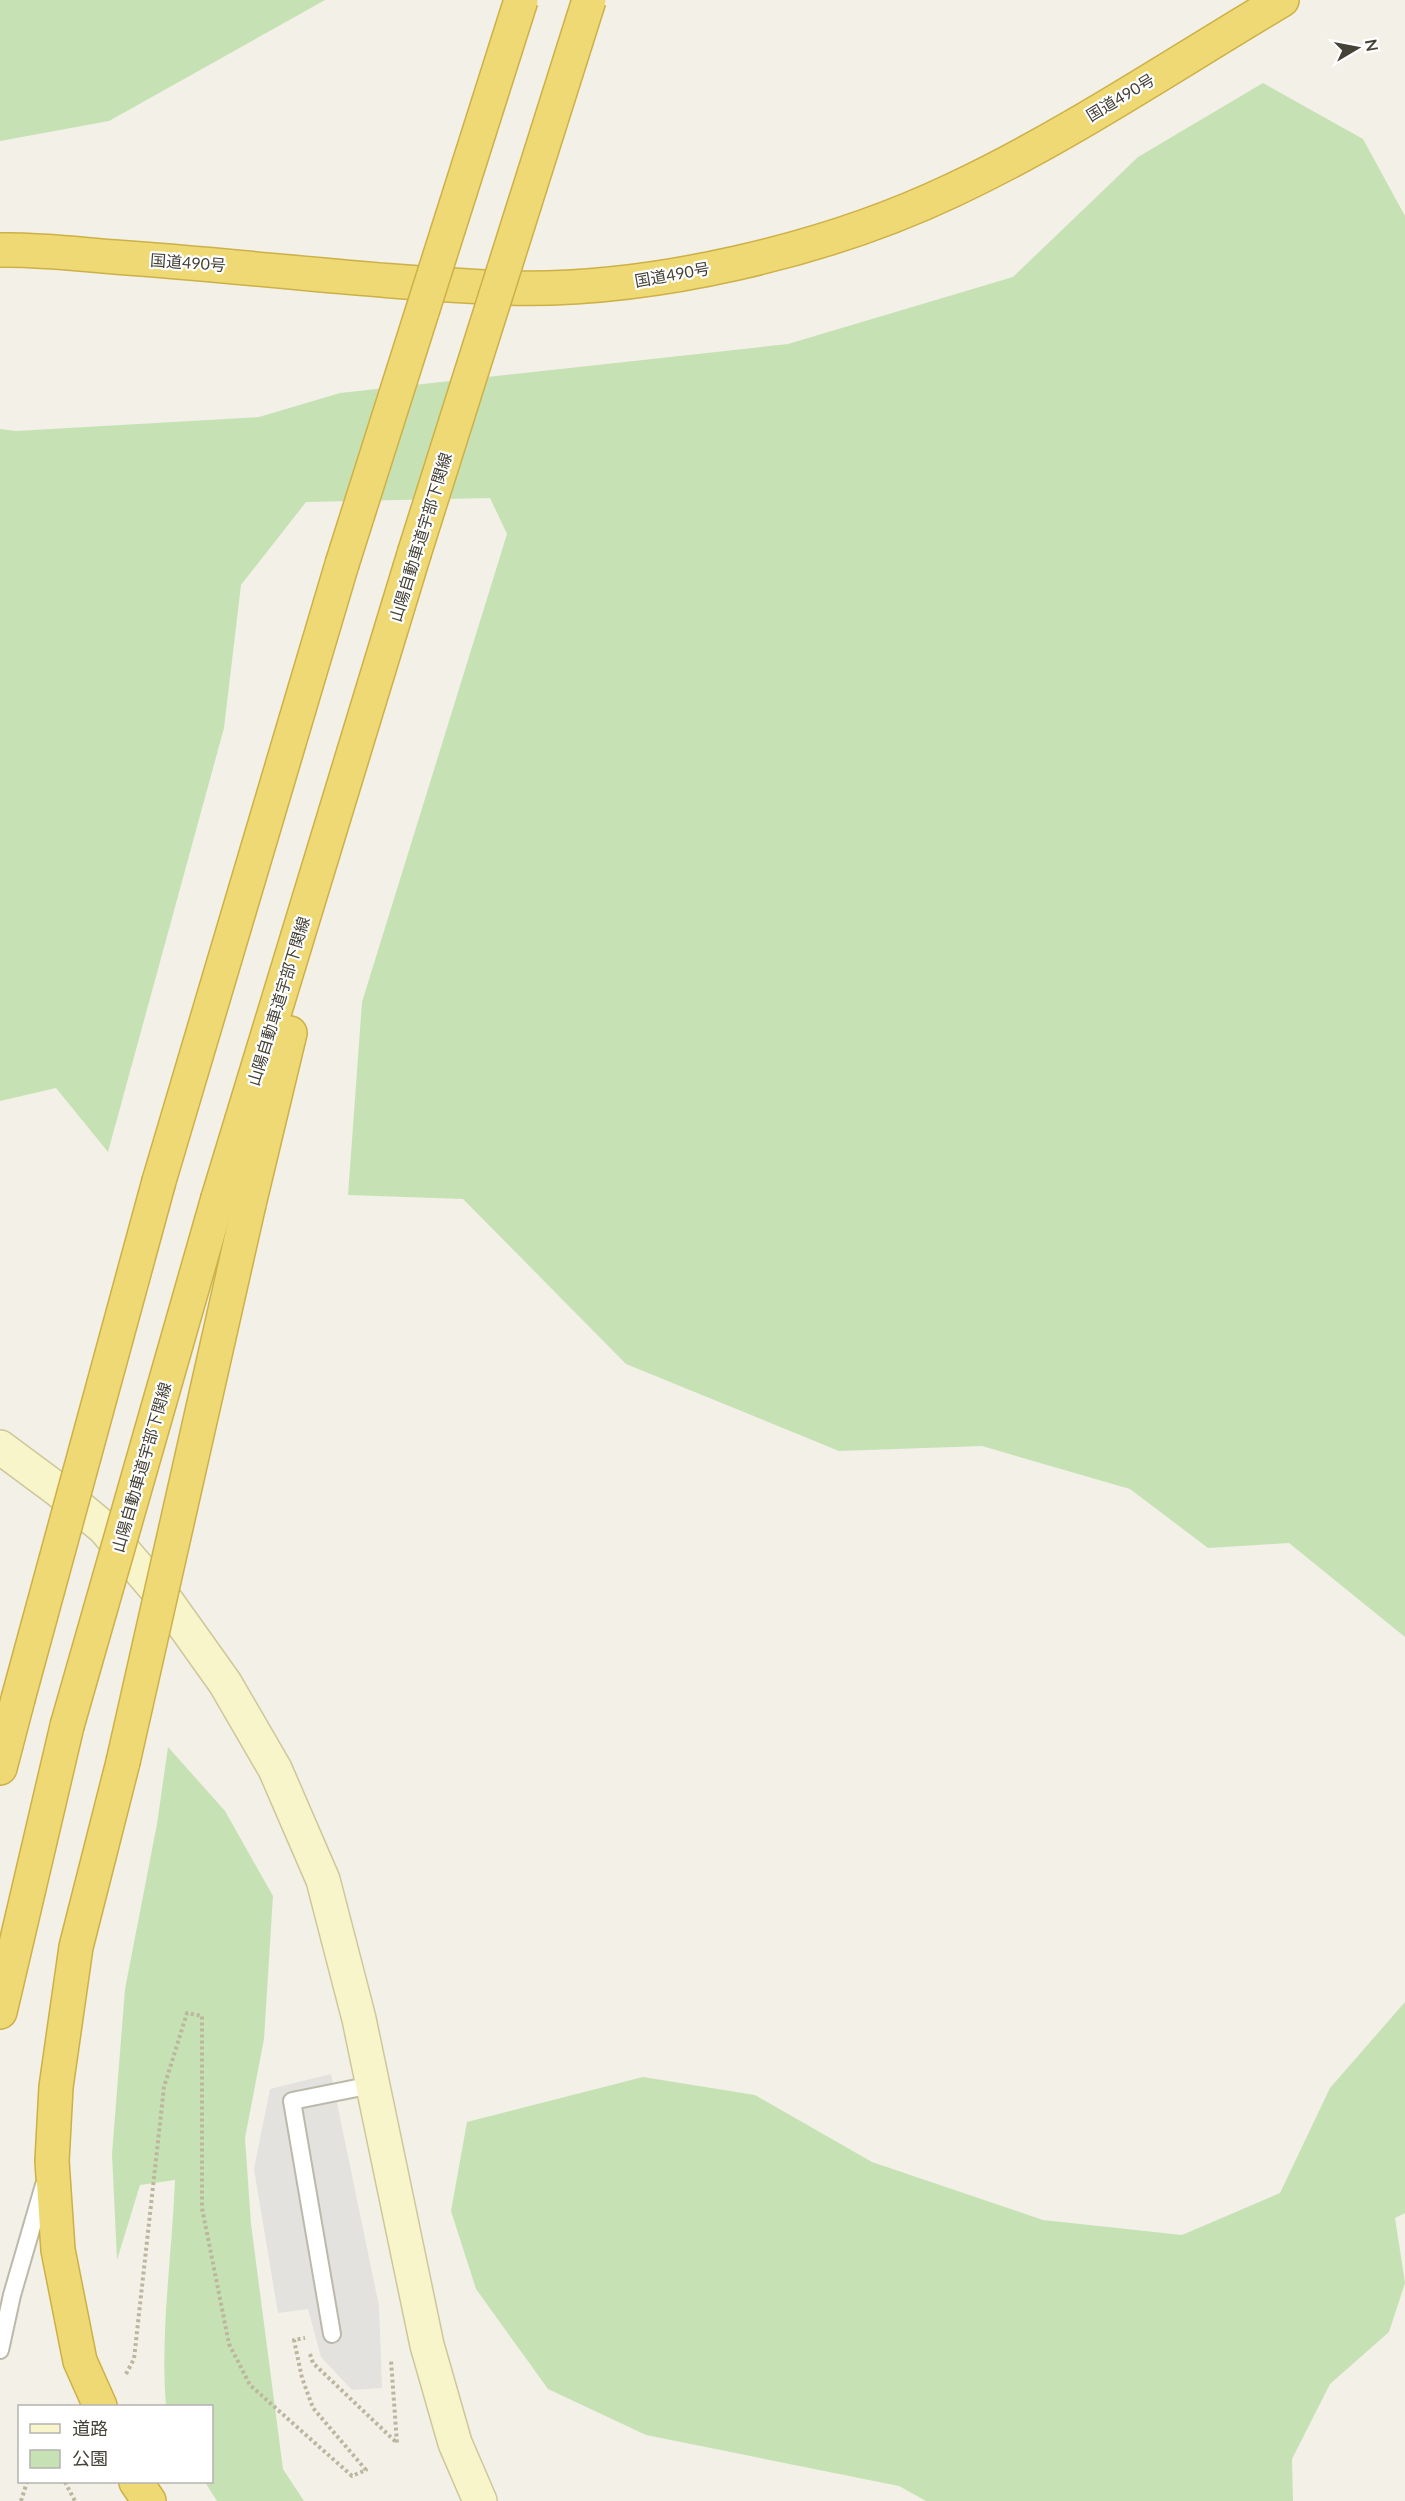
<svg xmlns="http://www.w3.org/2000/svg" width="1405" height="2501" font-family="Lato,'Noto Sans JP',sans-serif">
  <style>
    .green { fill: #c6e2b4 }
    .parking { fill: #e3e2df }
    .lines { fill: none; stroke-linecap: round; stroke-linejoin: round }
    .lane-casing { stroke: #bcb9ab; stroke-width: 20 }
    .secondary-casing { stroke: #cdc79b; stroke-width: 36 }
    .highway-casing { stroke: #cdb046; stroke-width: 36 }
    .path { stroke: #bdb69e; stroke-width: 4; stroke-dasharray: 3 3; stroke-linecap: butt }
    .lane { stroke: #fff; stroke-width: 16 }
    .secondary { stroke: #f9f5ca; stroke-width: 33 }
    .highway { stroke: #efd975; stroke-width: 33 }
    .highway-bridge-casing { stroke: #cdb046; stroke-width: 36; stroke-linecap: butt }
    .highway-bridge { stroke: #efd975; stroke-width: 33 }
    .labels { text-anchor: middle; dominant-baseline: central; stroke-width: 4.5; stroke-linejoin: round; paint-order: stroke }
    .street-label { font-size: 16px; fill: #444137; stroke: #fff }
  </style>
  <rect width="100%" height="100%" fill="#f2f0e7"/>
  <g class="green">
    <polygon points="0,0 325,0 109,121 0,141"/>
    <polygon points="1263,83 1363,139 1405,216 1405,1637 1289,1543 1208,1548 1130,1489 982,1446 839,1451 626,1364 463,1199 348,1195 362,1002 507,534 490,498 306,502 241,585 224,728 108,1152 56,1088 0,1101 0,429 16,431 259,417 340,393 788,344 1013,277 1138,157"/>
    <path d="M168,1747L225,1811L273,1896L264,2039L245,2138L251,2224L283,2469L304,2501H217L205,2482H212V2406H166C160,2331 172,2256 175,2180L140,2185L117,2260L112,2154L125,1989L157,1824Z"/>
    <polygon points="1405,2002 1405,2213 1395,2218 1405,2283 1389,2332 1330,2384 1292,2459 1293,2501 926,2501 899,2486 646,2435 548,2389 476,2289 451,2211 467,2122 643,2077 755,2095 872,2162 1043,2220 1182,2235 1280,2193 1330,2088"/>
  </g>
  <polygon class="parking" points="331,2074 379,2306 382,2388 352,2390 321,2357 308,2309 278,2313 254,2169 270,2089"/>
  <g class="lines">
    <defs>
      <g id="lane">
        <polyline points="332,2334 292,2101 372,2085"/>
        <polyline points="0,2350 12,2295 44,2185"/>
      </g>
      <polyline id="secondary" points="0,1447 58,1490 104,1528 168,1603 225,1683 275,1769 323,1880 359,2019 427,2345 455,2443 480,2501"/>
      <g id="highway">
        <path d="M0,250C38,249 77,254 115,257C246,266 376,283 507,288C649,292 825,251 953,190C1066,137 1174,64 1282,0"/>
        <polyline points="159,1181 342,564"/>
        <polyline points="218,1198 414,554"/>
        <polyline points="249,1204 290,1033"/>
        <polyline points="0,1768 18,1699"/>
        <polyline points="0,2012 67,1726"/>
        <polyline points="100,2406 80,2361 58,2250 52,2161 56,2087 76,1947 123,1762"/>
        <polyline points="136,2482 149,2501"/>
      </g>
    </defs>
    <use href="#lane" class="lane-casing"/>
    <use href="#secondary" class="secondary-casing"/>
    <use href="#highway" class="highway-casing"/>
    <g class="path">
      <polyline points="310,2354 313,2363 397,2443 391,2361"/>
      <polyline points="126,2374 134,2359 164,2087 187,2013 202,2016 202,2208 229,2344 250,2385 352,2476 366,2470 313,2408 302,2378 294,2340 305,2338"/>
      <polyline points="65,2482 75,2501"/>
      <polyline points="21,2501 27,2482"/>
    </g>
    <use href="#lane" class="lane"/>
    <use href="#secondary" class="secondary"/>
    <use href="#highway" class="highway"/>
    <defs>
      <g id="highway-bridge">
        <polyline points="414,554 589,0"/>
        <polyline points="342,564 521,0"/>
        <polyline points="18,1699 159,1181"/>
        <polyline points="67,1726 218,1198"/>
        <polyline points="123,1762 249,1204"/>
      </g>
    </defs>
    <use href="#highway-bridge" class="highway-bridge-casing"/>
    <use href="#highway-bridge" class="highway-bridge"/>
  </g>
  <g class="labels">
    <g class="street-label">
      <text transform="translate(1120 97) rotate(-31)">国道490号</text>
      <text transform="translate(188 262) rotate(4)">国道490号</text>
      <text transform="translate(672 274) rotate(-10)">国道490号</text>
      <text transform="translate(420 537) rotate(-73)">山陽自動車道宇部下関線</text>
      <text transform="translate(278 1001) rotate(-73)">山陽自動車道宇部下関線</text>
      <text transform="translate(141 1467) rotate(-74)">山陽自動車道宇部下関線</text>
    </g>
  </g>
  <rect x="18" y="2405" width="195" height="78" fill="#ffffff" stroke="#b4b3af" stroke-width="1.5"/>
  <rect x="30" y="2424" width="30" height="9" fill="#f9f5ca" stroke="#b4b3af" stroke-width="1.5"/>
  <text x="72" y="2435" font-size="18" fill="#444137">道路</text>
  <rect x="30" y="2450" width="30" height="18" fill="#c6e2b4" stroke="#b4b3af" stroke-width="1.5"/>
  <text x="72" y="2465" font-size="18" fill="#444137">公園</text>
  <g transform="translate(1357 48) rotate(80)" stroke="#ffffff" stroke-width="4.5" paint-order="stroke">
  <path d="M0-4.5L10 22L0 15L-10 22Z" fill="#444137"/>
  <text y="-9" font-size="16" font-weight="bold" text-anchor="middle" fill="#444137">N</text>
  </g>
</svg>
